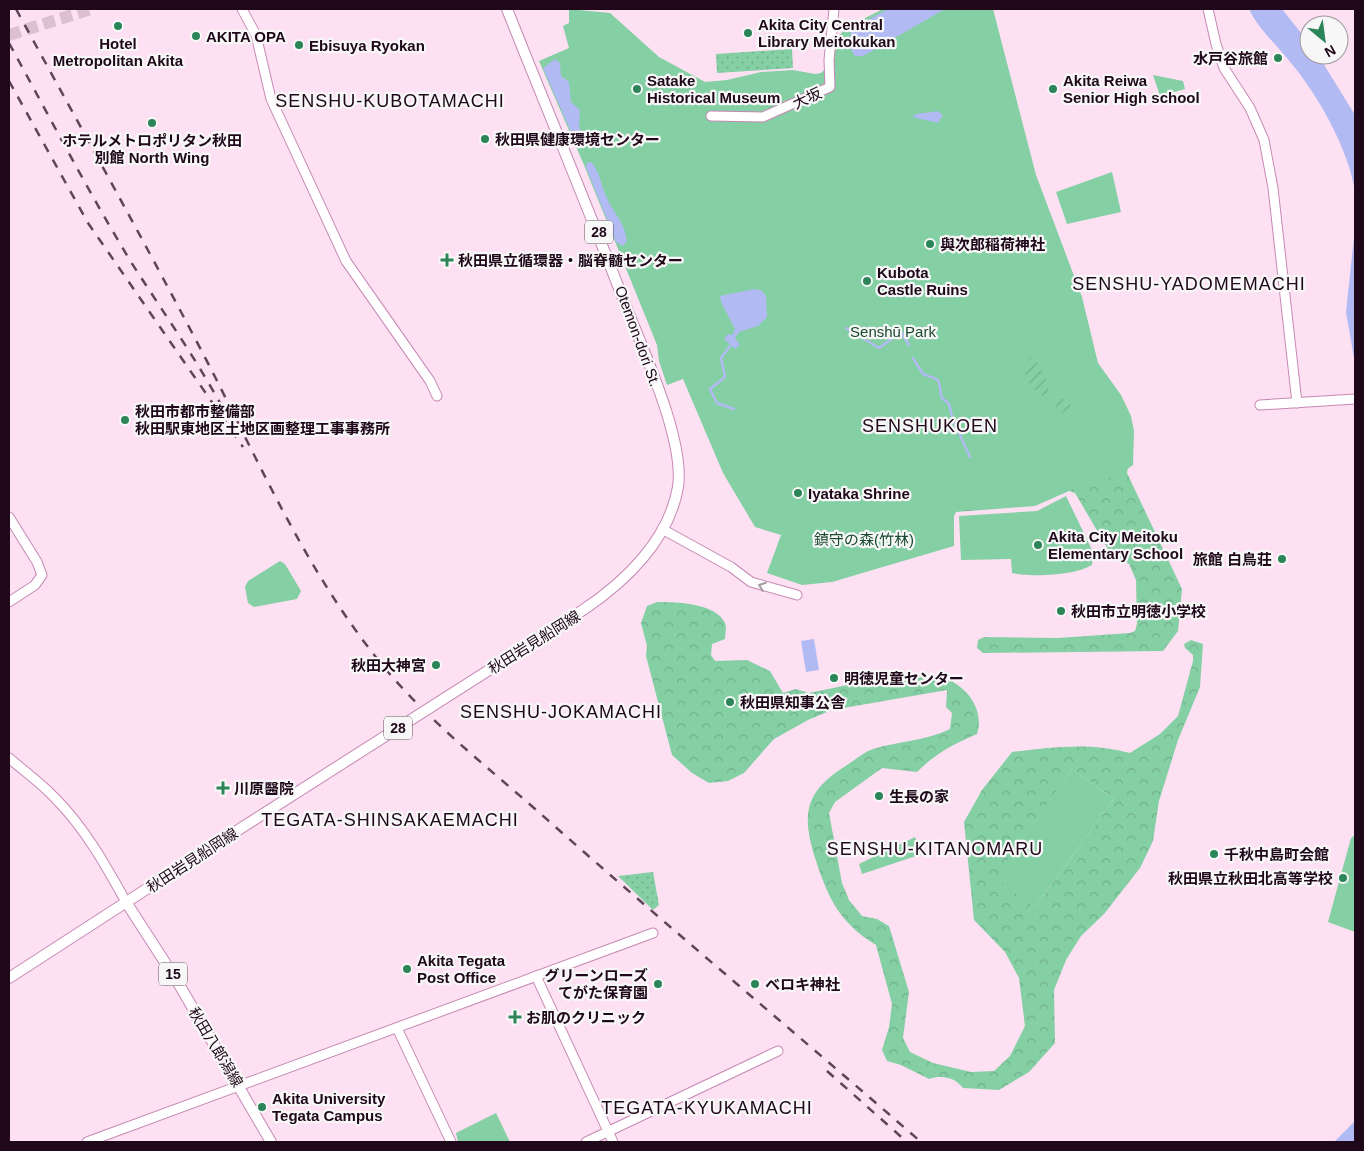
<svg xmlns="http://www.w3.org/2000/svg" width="1364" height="1151" font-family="Helvetica,'Noto Sans JP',sans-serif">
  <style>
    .grass { fill: url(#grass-dots) }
    .forest { fill: url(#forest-crowns); fill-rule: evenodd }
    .park { fill: #84cfa4 }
    .garden { fill: url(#garden-furrows) }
    .water { fill: #b2baf4 }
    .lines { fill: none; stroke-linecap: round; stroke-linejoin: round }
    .stream { stroke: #b2baf4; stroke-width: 2.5 }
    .highway-tunnel { stroke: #dcc0d2; stroke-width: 12; stroke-dasharray: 12 6; stroke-linecap: butt }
    .secondary-casing { stroke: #c788b5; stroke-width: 11 }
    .primary-casing { stroke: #c788b5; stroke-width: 12 }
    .secondary { stroke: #fff; stroke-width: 9 }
    .primary { stroke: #fff; stroke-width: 10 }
    .rail { stroke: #5e4557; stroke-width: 2.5; stroke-dasharray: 9 9; stroke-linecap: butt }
    .primary-bridge-casing { stroke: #c788b5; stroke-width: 12; stroke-linecap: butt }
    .primary-bridge { stroke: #fff; stroke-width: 10 }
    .oneway { stroke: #a59ca3 }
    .poi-dot { fill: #2c8459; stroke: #f7f7f7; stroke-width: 2 }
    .labels { text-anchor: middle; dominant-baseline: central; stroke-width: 4.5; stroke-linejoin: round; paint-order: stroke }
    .shield { fill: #f7f7f7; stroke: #60505c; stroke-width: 1 }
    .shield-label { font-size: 14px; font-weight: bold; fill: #1f0819 }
    .poi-label { font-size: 15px; font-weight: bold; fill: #1f0819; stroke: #f7f7f7; text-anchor: start }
    .street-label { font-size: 15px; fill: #1f0819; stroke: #f7f7f7 }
    .park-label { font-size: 15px; fill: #184830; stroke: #f7f7f7 }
    .quarter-label { font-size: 18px; letter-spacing: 1px; fill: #1f0819; stroke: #f7f7f7 }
  </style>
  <defs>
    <pattern id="grass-dots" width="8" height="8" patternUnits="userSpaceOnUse" patternTransform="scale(1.25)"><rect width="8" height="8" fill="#84cfa4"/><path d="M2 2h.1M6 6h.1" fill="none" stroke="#72b08d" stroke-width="1.8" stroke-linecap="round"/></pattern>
    <pattern id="forest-crowns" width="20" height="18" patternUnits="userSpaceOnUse" patternTransform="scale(1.25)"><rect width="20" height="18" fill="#84cfa4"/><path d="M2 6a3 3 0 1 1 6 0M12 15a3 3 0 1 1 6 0" fill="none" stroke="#72b08d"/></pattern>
    <pattern id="garden-furrows" width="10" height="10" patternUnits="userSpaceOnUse" patternTransform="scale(1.25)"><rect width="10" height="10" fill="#84cfa4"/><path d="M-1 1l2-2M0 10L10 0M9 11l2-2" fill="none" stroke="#72b08d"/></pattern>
  </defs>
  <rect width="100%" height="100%" fill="#fde1f3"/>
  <g class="grass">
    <polygon points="792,49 793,68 717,73 716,54"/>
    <polygon points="653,872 659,905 653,910 618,876"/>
  </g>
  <g class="forest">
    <polygon points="1128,466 1127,473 1182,589 1178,631 1163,651 983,653 977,648 978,640 984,637 1058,638 1130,633 1135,631 1137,624 1136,580 1129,564 1109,551 1075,493 1069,491 1035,506 956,512 950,524 897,474"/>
    <path d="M657,602C676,602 716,603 725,623C727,628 725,634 725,639L712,644L711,655L715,661L747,660L770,671L783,693L796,689L809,693L857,683L936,676C962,680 986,707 977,734C953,744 935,754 917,772L882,768L835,802L829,813L842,883L849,900L862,916L877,919L889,926L909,992L903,1038L910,1052L933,1063L971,1072L994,1071L1010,1056L1025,1026L1019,978L1005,952L974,920L964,822L982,790L1012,752C1052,747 1090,742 1130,753L1160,734L1178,716L1193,661V655L1185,648L1184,644L1191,640L1203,644L1200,687L1178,740L1159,801L1153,841L1140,868L1104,914L1081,936L1066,960L1054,990L1055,1043L1029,1072L999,1090L963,1088C954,1077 942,1075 929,1079L901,1065L887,1061L882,1050L889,1027L892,1004L876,945C840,923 829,900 816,861C801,814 804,792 847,765C855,760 864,752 873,749C899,741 926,741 950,729L952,713L946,707L947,690L832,710L808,720L774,739L744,773L728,781L709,783L692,773L672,755L646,656L647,646L641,623L647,606ZM1072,769L1114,799L1035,907L996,878Z"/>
  </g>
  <g class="park">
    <polygon points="569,9 610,13 659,57 705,82 727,80 761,72 793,70 815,74 821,73 824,70 826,47 849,26 883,9 993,9 1036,175 1082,297 1098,363 1121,395 1131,416 1134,431 1133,465 1119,475 1077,487 1034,505 954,511 954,546 832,582 802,585 767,573 781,535 755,527 723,473 683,379 667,385 659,361 657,345 584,165 539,61 569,48 563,26 569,23"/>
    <polygon points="1153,75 1183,81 1185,89 1160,96"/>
    <polygon points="1112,172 1121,212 1067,224 1056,192"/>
    <path d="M1066,496L1093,552L1092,565C1073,576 1034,577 1012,573L1011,559L961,560L959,516L1037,511Z"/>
    <polygon points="280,561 285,564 301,591 297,599 254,607 248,603 245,587 248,581"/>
    <polygon points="1072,769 1114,799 1035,907 995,878"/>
    <polygon points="1355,835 1355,932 1328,922 1351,838"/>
    <polygon points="915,837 922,854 862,874 859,864"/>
    <polygon points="496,1113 510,1142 458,1142 456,1133"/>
  </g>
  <g class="garden">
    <path d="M1032,356C1042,370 1050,381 1049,399C1032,391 1014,372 1032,356Z"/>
    <polygon points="1057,394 1073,407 1060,414 1054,403"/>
  </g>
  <g class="water">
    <path d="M888,9H945L863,56H855C848,48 848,36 853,28Z"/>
    <path d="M1249,9H1282L1309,43V55H1318L1355,115V192C1349,150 1318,95 1291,63C1277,45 1259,30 1249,9Z"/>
    <polygon points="555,59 560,63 561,76 569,82 571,102 580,110 579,125 584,145 578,148 543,68"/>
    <path d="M937,111L943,115L938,123L912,117C917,111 929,114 937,111Z"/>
    <path d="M591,162C600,170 601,187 607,198C614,214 625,223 627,241L623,246L616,242L586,167L587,163Z"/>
    <polygon points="1355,228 1355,364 1346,312"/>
    <polygon points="754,289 761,290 766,296 767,317 758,326 739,332 735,338 740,345 735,349 724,339 728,334 732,335 735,329 721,302 720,296"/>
    <polygon points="814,639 819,670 806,672 801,641"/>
    <polygon points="1355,1121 1355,1142 1334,1142"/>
  </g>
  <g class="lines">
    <g class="stream">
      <polyline points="846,328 879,348 901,332 909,345"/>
      <polyline points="730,346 721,358 725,377 710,389 717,403 734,409"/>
      <path d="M913,358L923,374C945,382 936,377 942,398L949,404L953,420L970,457"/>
    </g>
    <polyline class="highway-tunnel" points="9,35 91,9"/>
    <defs>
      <g id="secondary">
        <polyline points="242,9 256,35 271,99 346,261 430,381 437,396"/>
        <polyline points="1208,9 1216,44 1224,68 1250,108 1264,140 1273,188 1297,403"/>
        <polyline points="711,116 763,117 830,87 829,60 834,9"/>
        <polyline points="1260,405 1355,399"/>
        <polyline points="9,517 37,562 42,575 35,585 9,602"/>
        <polyline points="662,529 731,567 751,582 797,595"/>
        <path d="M9,758C24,771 41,783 55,798C85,828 106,866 126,902"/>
        <polyline points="536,976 613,1142"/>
        <polyline points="397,1028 451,1142"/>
        <polyline points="87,1142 653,933"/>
        <polyline points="586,1142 778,1051"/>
      </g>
      <g id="primary">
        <path d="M507,9C546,107 587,205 625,304C643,350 685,440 678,487C669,540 625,582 583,610"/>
        <polyline points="126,902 177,981 271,1142"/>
        <polyline points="9,978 213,846"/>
      </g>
    </defs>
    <use href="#secondary" class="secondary-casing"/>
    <use href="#primary" class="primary-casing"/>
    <use href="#secondary" class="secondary"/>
    <use href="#primary" class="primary"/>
    <g class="rail">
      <path d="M16,9C81,128 147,246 210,367C261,467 308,573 379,661C428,722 493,771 551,823C673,931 798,1035 921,1142"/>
      <path d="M9,43C49,116 88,191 131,262C161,309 193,354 220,403"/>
      <polyline points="9,81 88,223 243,447"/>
      <polyline points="827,1071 907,1142"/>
    </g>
    <defs>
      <polyline id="primary-bridge" points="213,846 583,610"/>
    </defs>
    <use href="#primary-bridge" class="primary-bridge-casing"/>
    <use href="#primary-bridge" class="primary-bridge"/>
  </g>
  <defs><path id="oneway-chevron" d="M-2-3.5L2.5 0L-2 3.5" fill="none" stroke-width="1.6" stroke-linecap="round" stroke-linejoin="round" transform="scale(1.25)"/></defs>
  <use class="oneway" href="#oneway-chevron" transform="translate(762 586) rotate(-160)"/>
  <g class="poi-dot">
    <circle cx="118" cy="26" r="5"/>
    <circle cx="748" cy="33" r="5"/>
    <circle cx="196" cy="36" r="5"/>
    <circle cx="299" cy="45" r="5"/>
    <circle cx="1278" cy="58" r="5"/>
    <circle cx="637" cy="89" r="5"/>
    <circle cx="1053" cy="89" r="5"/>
    <circle cx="152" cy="123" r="5"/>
    <circle cx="485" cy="139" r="5"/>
    <circle cx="930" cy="244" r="5"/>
    <path d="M444.5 252.5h5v5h5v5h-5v5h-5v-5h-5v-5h5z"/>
    <circle cx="867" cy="281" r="5"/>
    <circle cx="125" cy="420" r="5"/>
    <circle cx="798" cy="493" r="5"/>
    <circle cx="1038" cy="545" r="5"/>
    <circle cx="1282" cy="559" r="5"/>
    <circle cx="1061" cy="611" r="5"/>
    <circle cx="436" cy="665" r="5"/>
    <circle cx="834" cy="678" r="5"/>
    <circle cx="730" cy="702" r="5"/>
    <path d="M220.5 780.5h5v5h5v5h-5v5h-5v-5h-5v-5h5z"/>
    <circle cx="879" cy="796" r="5"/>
    <circle cx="1214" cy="854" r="5"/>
    <circle cx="1343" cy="878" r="5"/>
    <circle cx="407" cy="969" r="5"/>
    <circle cx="658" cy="984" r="5"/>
    <circle cx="755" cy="984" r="5"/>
    <path d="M512.5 1009.5h5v5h5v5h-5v5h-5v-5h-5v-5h5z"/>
    <circle cx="262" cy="1107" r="5"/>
  </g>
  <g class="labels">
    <g class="shield">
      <rect x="585" y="220.5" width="28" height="23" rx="4"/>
      <rect x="384" y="716.5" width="28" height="23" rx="4"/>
      <rect x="159" y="962.5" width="28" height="23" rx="4"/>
    </g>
    <g class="shield-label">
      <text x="599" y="232">28</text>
      <text x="398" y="728">28</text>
      <text x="173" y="974">15</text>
    </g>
    <g class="poi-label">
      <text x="758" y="24">Akita City Central<tspan x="758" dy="17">Library Meitokukan</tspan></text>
      <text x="206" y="36">AKITA OPA</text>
      <text x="118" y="43" text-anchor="middle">Hotel<tspan x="118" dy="17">Metropolitan Akita</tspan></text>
      <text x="309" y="45">Ebisuya Ryokan</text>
      <text x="1268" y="58" text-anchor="end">水戸谷旅館</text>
      <text x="647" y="80">Satake<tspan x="647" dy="17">Historical Museum</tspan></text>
      <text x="1063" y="80">Akita Reiwa<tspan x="1063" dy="17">Senior High school</tspan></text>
      <text x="495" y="139">秋田県健康環境センター</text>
      <text x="152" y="140" text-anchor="middle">ホテルメトロポリタン秋田<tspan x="152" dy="17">別館 North Wing</tspan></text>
      <text x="940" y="244">與次郎稲荷神社</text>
      <text x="458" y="260">秋田県立循環器・脳脊髄センター</text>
      <text x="877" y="272">Kubota<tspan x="877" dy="17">Castle Ruins</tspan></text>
      <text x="135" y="411">秋田市都市整備部<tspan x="135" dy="17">秋田駅東地区土地区画整理工事事務所</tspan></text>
      <text x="808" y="493">Iyataka Shrine</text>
      <text x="1048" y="536">Akita City Meitoku<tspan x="1048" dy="17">Elementary School</tspan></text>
      <text x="1272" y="559" text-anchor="end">旅館 白鳥荘</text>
      <text x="1071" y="611">秋田市立明徳小学校</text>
      <text x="426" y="665" text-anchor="end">秋田大神宮</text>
      <text x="844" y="678">明徳児童センター</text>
      <text x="740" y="702">秋田県知事公舎</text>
      <text x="234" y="788">川原醫院</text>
      <text x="889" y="796">生長の家</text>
      <text x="1224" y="854">千秋中島町会館</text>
      <text x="1333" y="878" text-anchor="end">秋田県立秋田北高等学校</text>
      <text x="417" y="960">Akita Tegata<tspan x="417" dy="17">Post Office</tspan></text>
      <text x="648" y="975" text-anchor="end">グリーンローズ<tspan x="648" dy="17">てがた保育園</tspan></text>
      <text x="765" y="984">ベロキ神社</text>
      <text x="526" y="1017">お肌のクリニック</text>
      <text x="272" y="1098">Akita University<tspan x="272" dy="17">Tegata Campus</tspan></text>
    </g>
    <g class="street-label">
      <text transform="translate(807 98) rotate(-25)">大坂</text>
      <text transform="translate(638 336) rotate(70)">Otemon-dori St.</text>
      <text transform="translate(534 642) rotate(-32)">秋田岩見船岡線</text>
      <text transform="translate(192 860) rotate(-33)">秋田岩見船岡線</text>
      <text transform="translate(216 1047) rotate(59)">秋田八郎潟線</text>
    </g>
    <g class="park-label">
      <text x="893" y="331">Senshū Park</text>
      <text x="864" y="539">鎮守の森(竹林)</text>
    </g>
    <g class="quarter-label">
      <text x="390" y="101">SENSHU-KUBOTAMACHI</text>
      <text x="1189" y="284">SENSHU-YADOMEMACHI</text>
      <text x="930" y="426">SENSHUKOEN</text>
      <text x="561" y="712">SENSHU-JOKAMACHI</text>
      <text x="390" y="820">TEGATA-SHINSAKAEMACHI</text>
      <text x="935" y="849">SENSHU-KITANOMARU</text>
      <text x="707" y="1108">TEGATA-KYUKAMACHI</text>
    </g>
  </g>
  <rect width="1364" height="1151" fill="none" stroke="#1f0819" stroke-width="20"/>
  <g transform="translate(1324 40) rotate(151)"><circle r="24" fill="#f7f7f7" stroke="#a1979e"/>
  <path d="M0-4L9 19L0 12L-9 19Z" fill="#2c8459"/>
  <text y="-8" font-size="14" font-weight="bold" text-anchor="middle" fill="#1f0819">N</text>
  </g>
</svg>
